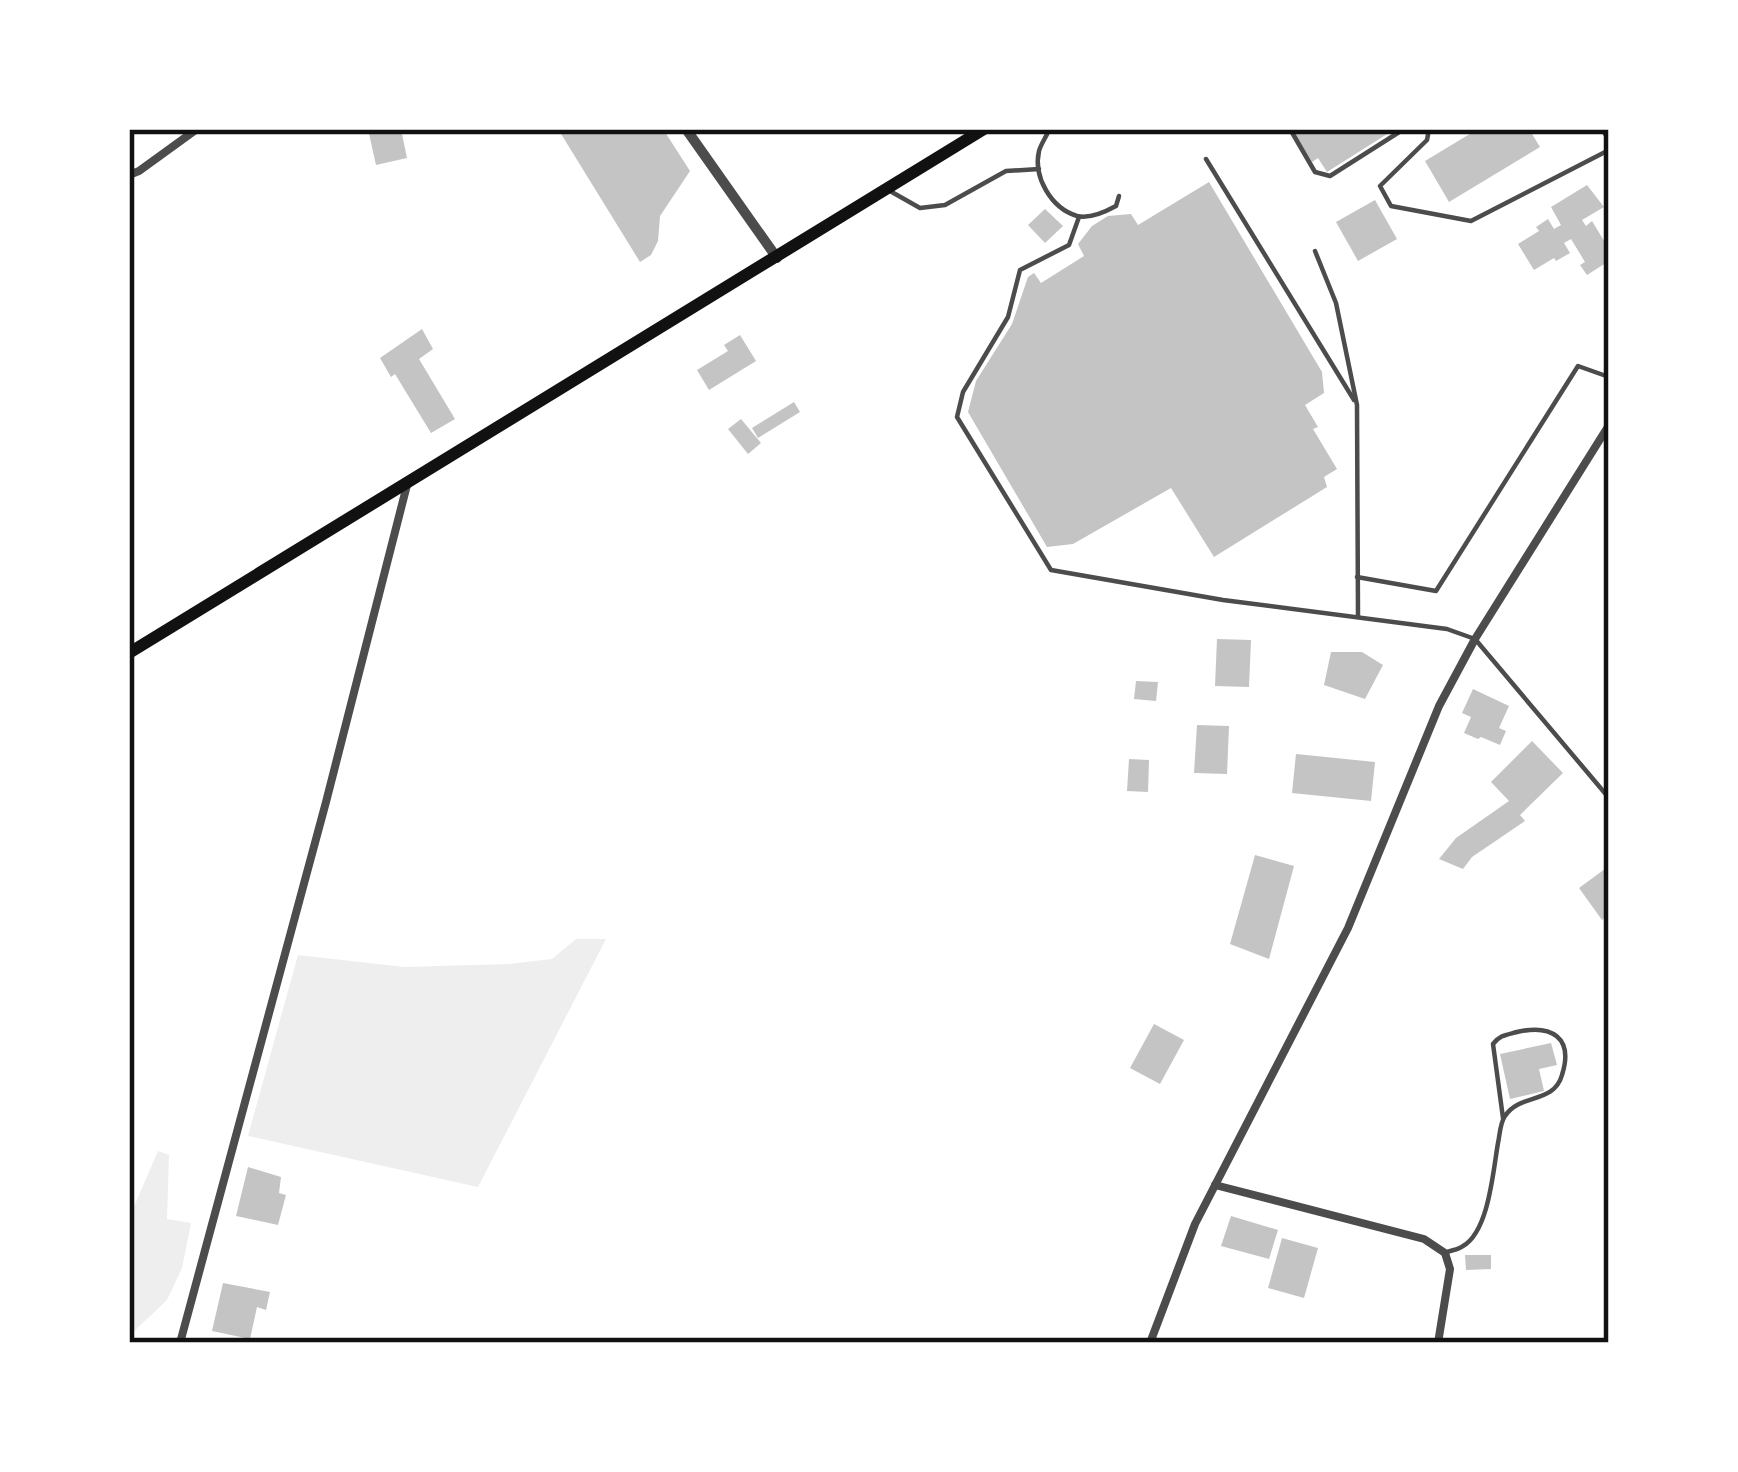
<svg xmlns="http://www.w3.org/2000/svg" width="1738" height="1472" font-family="Barlow,sans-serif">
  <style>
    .green { fill: #eee }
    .building { fill: #c4c4c4 }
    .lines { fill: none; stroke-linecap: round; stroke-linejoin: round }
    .service { stroke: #4c4c4c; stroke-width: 4.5 }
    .minor { stroke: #4c4c4c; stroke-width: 8 }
    .tertiary { stroke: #4c4c4c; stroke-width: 10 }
    .primary { stroke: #111; stroke-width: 12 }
    .neatline { fill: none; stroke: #111; stroke-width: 4.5 }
  </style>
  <rect width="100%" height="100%" fill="#fff"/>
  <g class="green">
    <polygon points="576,939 606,939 478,1187 248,1136 298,955 404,967 509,964 552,959"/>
    <polygon points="158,1151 169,1155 167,1219 191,1223 182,1268 167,1300 129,1336 129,1210 133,1209"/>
  </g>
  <g class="building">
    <polygon points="368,129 401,129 407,158 376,165"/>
    <polygon points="558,129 663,129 690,171 660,216 658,241 651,255 640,262"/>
    <polygon points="1294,129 1395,129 1327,172 1318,158 1312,162 1294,133"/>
    <polygon points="1478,129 1529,129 1540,147 1449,202 1425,161"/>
    <polygon points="1209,182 1322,372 1324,393 1305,405 1318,427 1313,429 1337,469 1324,477 1327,487 1214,557 1171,488 1073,544 1047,547 968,412 976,381 1012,324 1028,277 1034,273 1041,283 1084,256 1078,244 1092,226 1108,216 1131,214 1138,225"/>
    <polygon points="1587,185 1604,207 1582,220 1586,226 1592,221 1609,249 1609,261 1587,275 1580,265 1585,262 1571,239 1564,243 1570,253 1556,261 1554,258 1534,270 1518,244 1539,231 1536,227 1548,219 1554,229 1561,225 1551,207"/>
    <polygon points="1375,200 1397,239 1358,261 1336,222"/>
    <polygon points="1045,209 1063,226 1045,243 1028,225"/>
    <polygon points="422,329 433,349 419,359 455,419 431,433 395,374 391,377 380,358"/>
    <polygon points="740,335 756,361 709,390 697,370 728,351 724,345"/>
    <polygon points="794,402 800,412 758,438 752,428"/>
    <polygon points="741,419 761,443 748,454 728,429"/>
    <polygon points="1217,639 1251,640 1249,687 1215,686"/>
    <polygon points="1331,652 1362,652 1383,665 1365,699 1324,685"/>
    <polygon points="1136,681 1158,682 1156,701 1134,699"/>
    <polygon points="1473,689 1509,706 1499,728 1506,731 1500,745 1481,737 1478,739 1464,733 1471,717 1462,713"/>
    <polygon points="1197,725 1229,726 1227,774 1194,773"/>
    <polygon points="1532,741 1563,773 1520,815 1525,821 1472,857 1463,869 1439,859 1456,838 1509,801 1491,782"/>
    <polygon points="1296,754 1375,762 1371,801 1292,793"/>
    <polygon points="1129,759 1149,760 1148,792 1127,791"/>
    <polygon points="1255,855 1294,866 1269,959 1230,944"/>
    <polygon points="1609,866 1609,914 1602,920 1579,888"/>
    <polygon points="1154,1024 1184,1040 1160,1084 1130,1068"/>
    <polygon points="1551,1043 1557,1065 1539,1069 1544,1091 1510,1099 1500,1054"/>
    <polygon points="248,1167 281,1177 279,1193 286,1195 278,1225 236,1216"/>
    <polygon points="1231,1216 1278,1230 1269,1259 1221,1246"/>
    <polygon points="1282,1238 1318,1248 1304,1298 1268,1288"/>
    <polygon points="1465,1255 1491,1255 1491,1269 1466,1270"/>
    <polygon points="223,1283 270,1292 266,1310 257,1307 250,1339 212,1331"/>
  </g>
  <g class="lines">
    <g class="service">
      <path d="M1046,129L1048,132C1045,139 1041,144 1039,151C1033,177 1051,208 1077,216C1089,219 1105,212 1116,206L1119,196"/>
      <polyline points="1290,129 1315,172 1330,176 1404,129"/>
      <polyline points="1429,129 1427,140 1380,186 1391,206 1471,221 1609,150"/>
      <polyline points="1206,159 1354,400"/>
      <polyline points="890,191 920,208 945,205 1006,171 1039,169"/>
      <polyline points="1079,217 1069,245 1020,270 1008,317 963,392 957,417 1051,570 1223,600 1447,629 1475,639 1609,798"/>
      <polyline points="1315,251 1336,303 1357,405 1358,617"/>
      <polyline points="1357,577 1436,591 1578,366 1609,377"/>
      <path d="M1445,1253C1451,1250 1458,1250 1463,1246C1489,1231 1493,1171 1498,1143C1500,1134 1500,1123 1505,1116C1520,1093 1554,1104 1562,1075C1574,1037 1551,1024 1517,1032C1506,1035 1500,1035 1493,1044L1503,1118"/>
    </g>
    <g class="minor">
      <polyline points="1604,129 1609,137"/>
      <polyline points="129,175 139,171 197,129"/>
      <polyline points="1215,1185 1424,1239 1445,1253 1450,1269 1438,1343"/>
      <polyline points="180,1343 326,802 407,485"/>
      <polyline points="1150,1343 1195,1224 1348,928 1439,706 1475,639 1609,425"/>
    </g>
    <polyline class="tertiary" points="686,129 777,258"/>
    <polyline class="primary" points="129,653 984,129"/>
  </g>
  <rect width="1738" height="1472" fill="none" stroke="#ffffff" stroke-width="264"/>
  <rect x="132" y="132" width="1474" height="1208" class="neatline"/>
</svg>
